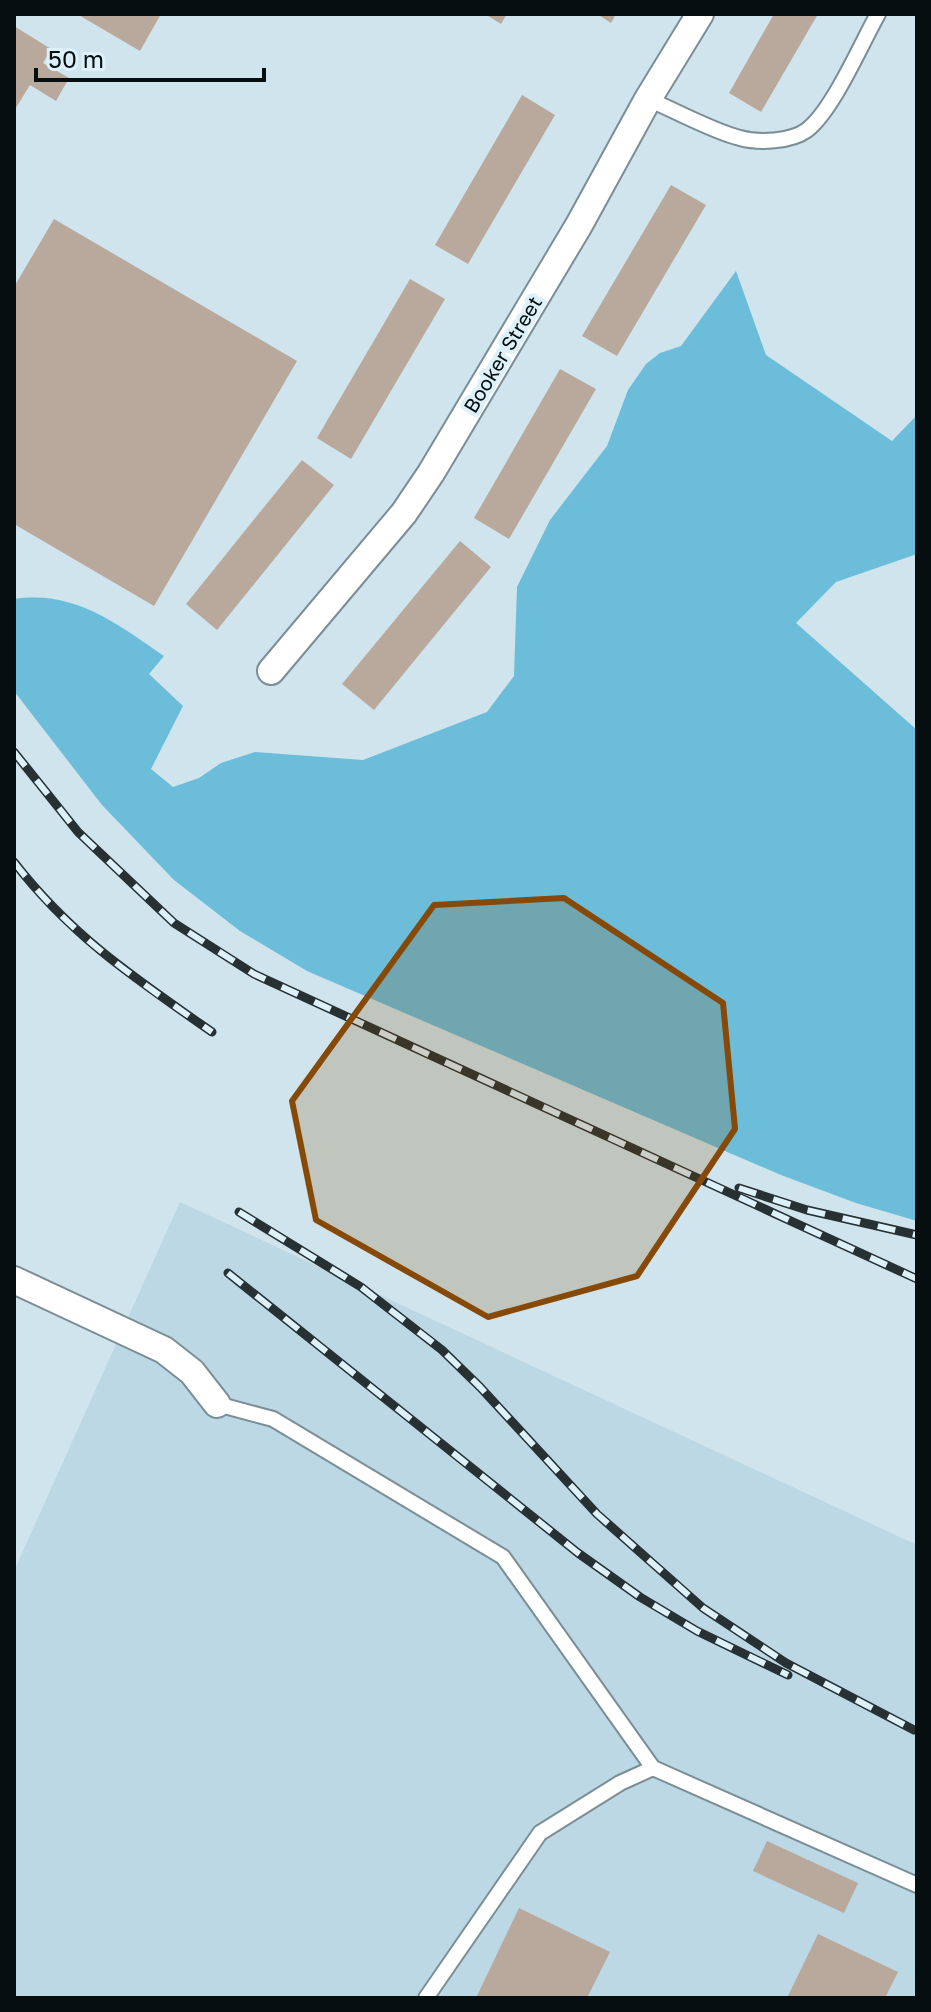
<svg xmlns="http://www.w3.org/2000/svg" width="931" height="2012" font-family="'Golos Text',sans-serif">
  <style>
    .built { fill: #bbd8e4 }
    .green { fill: #6bbdda }
    .building { fill: #b9a99d }
    .lines { fill: none; stroke-linecap: round; stroke-linejoin: round }
    .lane-casing { stroke: #7b8e96; stroke-width: 18 }
    .street-casing { stroke: #7b8e96; stroke-width: 30 }
    .lane { stroke: #fff; stroke-width: 14 }
    .street { stroke: #fff; stroke-width: 26 }
    .rail-casing { stroke: #273033; stroke-width: 9 }
    .rail { stroke: #dcf1f9; stroke-width: 6; stroke-dasharray: 18; stroke-linecap: butt }
    .marked { fill: #864907; fill-opacity: 0.2; stroke: #864907; stroke-width: 6; stroke-linejoin: round }
    .labels { text-anchor: middle; dominant-baseline: central; stroke-width: 8; stroke-linejoin: round; paint-order: stroke }
    .street-label { font-size: 20px; fill: #070e10; stroke: #dcf1f9 }
  </style>
  <rect width="100%" height="100%" fill="#cfe4ec"/>
  <polygon class="built" points="180,1202 917,1545 917,1998 14,1998 14,1571"/>
  <path class="green" d="M736,271L766,355L892,441L917,415V554L836,582L796,623L917,730V1221L856,1203L781,1175L307,971L240,931L174,880L102,805L14,691V599C75,590 117,624 164,656L149,674L183,706L151,769L173,787L199,778L221,763L255,752L363,760L487,712L514,676L517,587L550,520L607,446L628,390L646,364L660,353L681,346Z"/>
  <g class="building">
    <polygon points="77,14 161,14 140,51"/>
    <polygon points="485,14 507,14 501,24"/>
    <polygon points="597,14 616,14 611,23"/>
    <polygon points="774,14 818,14 761,112 729,93"/>
    <polygon points="14,26 51,49 43,63 69,78 56,101 30,85 14,111"/>
    <polygon points="522,95 555,115 468,264 435,245"/>
    <polygon points="671,185 706,205 617,356 582,336"/>
    <polygon points="54,219 297,361 154,606 14,524 14,287"/>
    <polygon points="410,279 445,299 351,459 317,438"/>
    <polygon points="560,369 596,389 509,539 474,518"/>
    <polygon points="302,460 334,485 217,630 186,604"/>
    <polygon points="460,541 491,567 374,710 342,684"/>
    <polygon points="767,1841 858,1883 844,1913 753,1871"/>
    <polygon points="519,1908 610,1952 587,1998 476,1998"/>
    <polygon points="818,1934 898,1972 885,1998 787,1998"/>
  </g>
  <g class="lines">
    <defs>
      <g id="lane">
        <path d="M648,99C674,110 714,132 740,138C758,143 791,142 807,130C833,110 861,44 878,14"/>
        <polyline points="217,1404 273,1419 503,1557 653,1768 917,1885"/>
        <polyline points="426,1998 540,1833 620,1783 653,1768"/>
      </g>
      <g id="street">
        <polyline points="271,671 404,513 431,473 579,225 648,99 700,14"/>
        <polyline points="14,1280 164,1350 192,1372 217,1404"/>
      </g>
    </defs>
    <use href="#lane" class="lane-casing"/>
    <use href="#street" class="street-casing"/>
    <use href="#lane" class="lane"/>
    <use href="#street" class="street"/>
    <defs>
      <g id="rail">
        <polyline points="14,752 78,832 174,923 254,974 917,1279"/>
        <path d="M14,862C71,936 136,979 212,1032"/>
        <polyline points="739,1188 807,1210 917,1235"/>
        <polyline points="239,1212 361,1287 442,1350 480,1387 597,1514 703,1608 786,1663 914,1730"/>
        <polyline points="228,1273 578,1553 640,1597 697,1631 788,1675"/>
      </g>
    </defs>
    <use href="#rail" class="rail-casing"/>
    <use href="#rail" class="rail"/>
  </g>
  <path class="marked" d="M564,898L723,1003L735,1129L637,1276L488,1317L316,1220L292,1101L434,905Z"/>
  <g class="labels">
    <g class="street-label">
      <text transform="translate(502 354) rotate(-59)">Booker Street</text>
    </g>
  </g>
  <rect width="931" height="2012" fill="none" stroke="#070e10" stroke-width="32"/>
  <path d="M36 68v12h228v-12" fill="none" stroke="#070e10" stroke-width="4"/>
  <text x="48" y="68" font-size="24" fill="#070e10" stroke="#dcf1f9" stroke-width="6" paint-order="stroke">50 m</text>
</svg>
